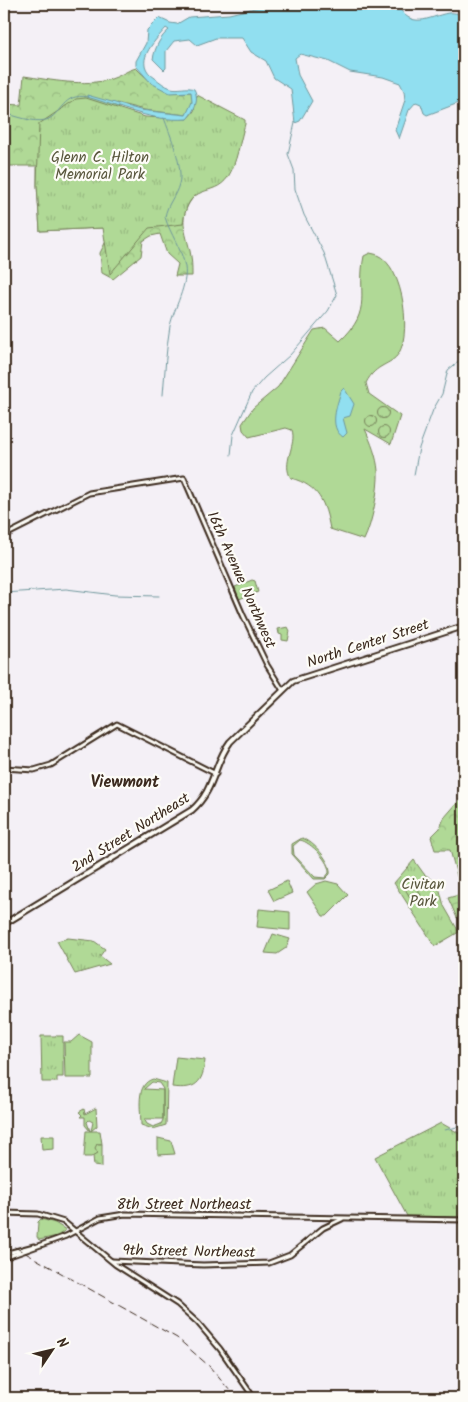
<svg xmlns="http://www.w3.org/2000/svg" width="468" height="1402" font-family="Kalam,sans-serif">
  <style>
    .grass { fill: #b0d996; stroke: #76825a; fill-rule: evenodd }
    .forest { fill: url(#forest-crowns); stroke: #76825a }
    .park { fill: url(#park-tufts); stroke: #76825a }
    .garden { fill: url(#garden-dots); stroke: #76825a }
    .water { fill: #91dff0; stroke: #6f979c }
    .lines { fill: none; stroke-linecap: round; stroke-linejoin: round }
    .stream { stroke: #6f979c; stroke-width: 1 }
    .secondary-casing { stroke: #3b2a1e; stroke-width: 7 }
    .primary-casing { stroke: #3b2a1e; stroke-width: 8 }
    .secondary { stroke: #fdfcf7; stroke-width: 3 }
    .primary { stroke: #fdfcf7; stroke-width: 4 }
    .rail { stroke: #3b2a1e; stroke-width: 1; stroke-dasharray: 8 4; stroke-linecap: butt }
    .labels { text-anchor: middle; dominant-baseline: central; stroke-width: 4.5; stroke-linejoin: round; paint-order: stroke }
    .park-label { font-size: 15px; fill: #58563c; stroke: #fdfcf7 }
    .street-label { font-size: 15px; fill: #3b2a1e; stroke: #fdfcf7 }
    .neighbourhood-label { font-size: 16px; font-weight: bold; fill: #3b2a1e; stroke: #fdfcf7 }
  </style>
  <defs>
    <pattern id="forest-crowns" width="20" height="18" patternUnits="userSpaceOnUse" patternTransform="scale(1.25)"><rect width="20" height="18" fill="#b0d996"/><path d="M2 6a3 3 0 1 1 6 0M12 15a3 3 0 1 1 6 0" fill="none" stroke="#98ba81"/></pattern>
    <pattern id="park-tufts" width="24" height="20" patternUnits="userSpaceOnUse" patternTransform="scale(1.25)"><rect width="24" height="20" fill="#b0d996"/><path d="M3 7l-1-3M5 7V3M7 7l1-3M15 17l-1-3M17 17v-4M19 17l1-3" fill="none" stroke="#98ba81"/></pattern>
    <pattern id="garden-dots" width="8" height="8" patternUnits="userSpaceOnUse" patternTransform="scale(1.25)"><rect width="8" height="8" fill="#b0d996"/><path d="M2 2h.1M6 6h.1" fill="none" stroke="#98ba81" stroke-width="1.8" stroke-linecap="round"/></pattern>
  </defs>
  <rect width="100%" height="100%" fill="#f4f0f6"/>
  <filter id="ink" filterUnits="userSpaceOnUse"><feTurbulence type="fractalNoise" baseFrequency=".02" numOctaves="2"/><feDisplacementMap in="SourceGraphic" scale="10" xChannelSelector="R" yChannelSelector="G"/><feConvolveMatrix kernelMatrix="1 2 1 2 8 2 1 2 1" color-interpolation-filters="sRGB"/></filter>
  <g filter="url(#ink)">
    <g class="grass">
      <path d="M370,253C403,256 412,331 399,353C391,366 376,363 366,383L369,394L400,416L391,444L365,429C371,442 377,457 378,471C379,489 372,524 364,540L330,529C325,502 319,486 291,478C281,463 297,445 292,430L286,428L249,437L243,430L242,424L253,408L278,387L314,330L325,328L340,341C374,310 356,293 364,256Z"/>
      <polygon points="252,580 255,581 258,592 239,599 235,587"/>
      <path d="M302,838C313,841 332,862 330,874L325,879H314L292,854V844ZM300,840C311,842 330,862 329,873L325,878L315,877L294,855L293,846Z"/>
      <polygon points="326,881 338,884 348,895 327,916 323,916 307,892 316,884"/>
      <polygon points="259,909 290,912 290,930 257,927"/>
      <polygon points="273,934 290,939 286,948 277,954 265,953"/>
      <polygon points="79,1035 92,1042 92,1078 65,1078 64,1042 71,1042"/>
      <path d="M176,1057L205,1060C203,1083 196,1090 172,1087Z"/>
      <path d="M153,1079L167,1083L166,1125L153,1129L141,1125C141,1110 135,1084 153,1079ZM152,1082L159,1083L163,1089V1119V1090L144,1089ZM144,1119H163V1120L161,1124L153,1127L147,1124Z"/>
      <polygon points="96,1108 97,1126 91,1131 100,1131 102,1144 97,1144 99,1153 91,1157 84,1157 86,1131 91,1131 93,1122 89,1120 87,1122 90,1131 85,1125 85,1117 80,1117 82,1115 79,1112 84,1109 85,1114"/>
      <polygon points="41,1136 54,1136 54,1149 42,1150"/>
      <polygon points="158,1138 171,1141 175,1154 158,1155"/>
      <polygon points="41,1219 55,1223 66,1230 57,1236 39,1240 37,1237 38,1222"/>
    </g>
    <g class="forest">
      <path d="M136,68C153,85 167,95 191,92C195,100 190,108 187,115L144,110L117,103L122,119L198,192C177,214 184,226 190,251C192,259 192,268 192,276H175L178,264L167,254L160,234L151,236L143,241L141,256L113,279L102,273L100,253L107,239L104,228L40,231L37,185V166H4V104L21,105L24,76C51,80 84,87 111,79C119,77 127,70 136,68Z"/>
      <polygon points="464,795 464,915 457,918 448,898 462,894 450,850 435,850 431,837 440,828 444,818"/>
      <polygon points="97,1144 102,1144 102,1167 94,1166 93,1156 98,1153 95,1148"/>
    </g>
    <g class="park">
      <path d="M197,95L245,120V124C240,140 237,163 228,177C213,199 188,180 183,224L149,228L110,274L103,228L40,231L37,185L39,124L76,99L86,98L145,117L187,119L194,111Z"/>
      <circle cx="383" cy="413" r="5.5"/>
      <circle cx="371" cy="421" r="5.5"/>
      <circle cx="384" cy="432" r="5.5"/>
      <polygon points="288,627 290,631 288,641 282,640 282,635 279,634 278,629"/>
      <polygon points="414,860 424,874 438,883 444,906 459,932 435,946 394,883"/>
      <polygon points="287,881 292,893 274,901 268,890"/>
      <polygon points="68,938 94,941 105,949 100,956 110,964 75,974 57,941"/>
      <polygon points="41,1036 63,1036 63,1077 57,1077 57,1082 42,1082"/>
      <polygon points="441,1123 464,1136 464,1217 407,1216 375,1157"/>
    </g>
    <polygon class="garden" points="411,879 421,895 413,901 402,885"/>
    <g class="water">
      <path d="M272,4H397C411,31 428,17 448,13C453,12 459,14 464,14V101L427,115L424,113L421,104L416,102L409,110L399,139L395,130L405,100L404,91L400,83L383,77L350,72L328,61L300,54L295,58L298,75L312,101L300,121L295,123L291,89L274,78L266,61L251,52L242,38H216L197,45L190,39L174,41L166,51V68L164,70L153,59C155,48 160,37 169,30L166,28C153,43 132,63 155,78C160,82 165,86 171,88C179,90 187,86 194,89C200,100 194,111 187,119C151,122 120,106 87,97V95L140,110L186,115L192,102L191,92L170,93L151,83L136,66V61L146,43L147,30L159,18L170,23L177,24L189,17L229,14Z"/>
      <path d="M344,388L354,404L350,416L343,418L347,433L343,437C328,427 337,406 341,391Z"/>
    </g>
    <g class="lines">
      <g class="stream">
        <path d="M4,113C16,116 33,123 46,120C62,115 62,92 88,97"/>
        <path d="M163,395C165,372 166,349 170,326C174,308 188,285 185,267C182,249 170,234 165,217C167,204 176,196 179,184C184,168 170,134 164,118"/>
        <polyline points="231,455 233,435 252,392 264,378 290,355 328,311 337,295 324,253 304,215 295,189 294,170 288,154 295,123"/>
        <polyline points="414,475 419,448 433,410 442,394 448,370 464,357"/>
        <polyline points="4,593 66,589 115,595 159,596"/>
        <polyline points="4,945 9,928"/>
        <polyline points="445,1130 461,1126 464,1128"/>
      </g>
      <defs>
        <g id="secondary">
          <polyline points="4,536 89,493 184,478 243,615 267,665 282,689"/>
          <polyline points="4,768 34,770 51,765 117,724 216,774"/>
          <polyline points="4,1213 38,1214 64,1222 116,1265 177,1304 198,1323 220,1349 254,1398"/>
          <polyline points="4,1254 34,1246"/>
          <polyline points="4,1258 66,1236 100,1218 125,1214 464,1220"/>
          <polyline points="112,1261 203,1265 269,1263 290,1255 323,1228 342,1219"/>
        </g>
        <path id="primary" d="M4,924L192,810C215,790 213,765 230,742L293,681L464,626"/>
      </defs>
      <use href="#secondary" class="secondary-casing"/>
      <use href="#primary" class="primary-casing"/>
      <use href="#secondary" class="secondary"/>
      <use href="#primary" class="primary"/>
      <polyline class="rail" points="4,1241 177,1338 209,1366 236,1398"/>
    </g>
  </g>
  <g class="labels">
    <g class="park-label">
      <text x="100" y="158">Glenn C. Hilton<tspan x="100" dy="17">Memorial Park</tspan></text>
      <text x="423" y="885">Civitan<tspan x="423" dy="17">Park</tspan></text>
    </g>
    <g class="street-label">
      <text transform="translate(241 580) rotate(66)">16th Avenue Northwest</text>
      <text transform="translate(368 644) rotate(-18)">North Center Street</text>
      <text transform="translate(131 833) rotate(-32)">2nd Street Northeast</text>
      <text x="184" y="1205">8th Street Northeast</text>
      <text transform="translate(189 1252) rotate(1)">9th Street Northeast</text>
    </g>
    <g class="neighbourhood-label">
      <text x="125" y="782">Viewmont</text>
    </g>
  </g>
  <rect width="468" height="1402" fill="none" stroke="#fdfcf7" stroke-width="20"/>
  <rect x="10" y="10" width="448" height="1382" fill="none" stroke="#3b2a1e" stroke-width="2" filter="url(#ink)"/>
  <g transform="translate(52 1350) rotate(55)" stroke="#fdfcf7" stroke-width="4" paint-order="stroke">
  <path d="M0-4L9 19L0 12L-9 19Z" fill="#3b2a1e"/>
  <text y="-8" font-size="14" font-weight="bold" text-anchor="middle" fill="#3b2a1e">N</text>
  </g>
</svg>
